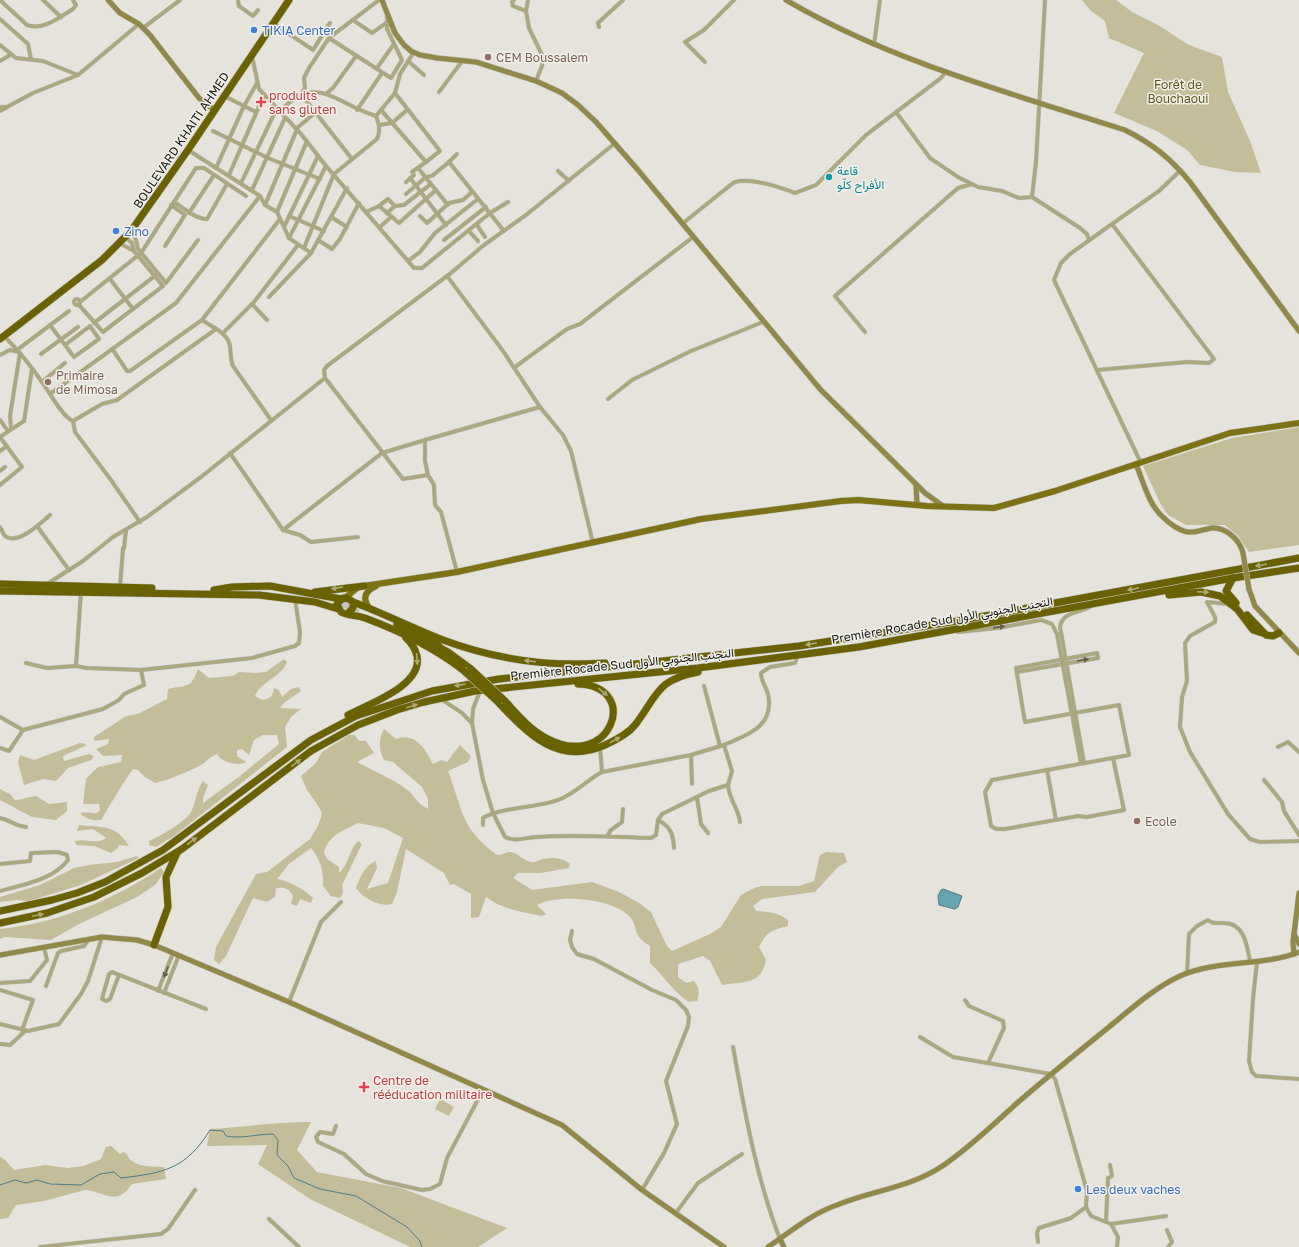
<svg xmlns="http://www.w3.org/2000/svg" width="1299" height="1247" font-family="'Golos Text',Vazirmatn,sans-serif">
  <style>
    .green { fill: #c4bd9a }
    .water { fill: #66a5b0; stroke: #4e7a81 }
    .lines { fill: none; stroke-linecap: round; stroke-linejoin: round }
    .stream { stroke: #4e7a81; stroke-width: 1 }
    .highway-tunnel { stroke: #c6c4be; stroke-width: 7; stroke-dasharray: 7 3.5; stroke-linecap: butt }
    .street-casing { stroke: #c0beb8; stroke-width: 4.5 }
    .secondary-casing { stroke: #c0beb8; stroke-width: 6 }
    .primary-casing { stroke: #c0beb8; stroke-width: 7 }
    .highway-casing { stroke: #c0beb8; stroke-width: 8 }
    .street { stroke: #aba77e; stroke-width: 3.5 }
    .secondary { stroke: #908949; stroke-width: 5 }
    .primary { stroke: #7d7316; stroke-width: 6 }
    .highway { stroke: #696102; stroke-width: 7 }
    .secondary-bridge-casing { stroke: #c0beb8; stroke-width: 6; stroke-linecap: butt }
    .highway-bridge-casing { stroke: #c0beb8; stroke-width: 8; stroke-linecap: butt }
    .secondary-bridge { stroke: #908949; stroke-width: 5 }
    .highway-bridge { stroke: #696102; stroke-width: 7 }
    .oneway { fill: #aea976 }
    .oneway2 { fill: #615e49 }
    .shop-dot { fill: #3f7fe0; stroke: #f2f1e9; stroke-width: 1.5 }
    .education-dot { fill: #8d6e63; stroke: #f2f1e9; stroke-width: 1.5 }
    .health-dot { fill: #e0444e; stroke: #f2f1e9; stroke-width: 1.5 }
    .culture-dot { fill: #0f9aa8; stroke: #f2f1e9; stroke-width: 1.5 }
    .labels { text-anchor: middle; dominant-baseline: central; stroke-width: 3; stroke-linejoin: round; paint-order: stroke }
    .shop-label { font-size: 12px; fill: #366cbe; stroke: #f2f1e9; text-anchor: start }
    .education-label { font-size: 12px; fill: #785e54; stroke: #f2f1e9; text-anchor: start }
    .park-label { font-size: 12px; fill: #5e5218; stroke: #f2f1e9 }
    .health-label { font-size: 12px; fill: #be3a42; stroke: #f2f1e9; text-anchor: start }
    .street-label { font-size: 12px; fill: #171614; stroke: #f2f1e9 }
    .culture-label { font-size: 12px; fill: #0d838f; stroke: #f2f1e9; text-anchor: start }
  </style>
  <rect width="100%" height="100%" fill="#e5e3dc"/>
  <g class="green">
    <polygon points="1082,0 1116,0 1132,12 1158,25 1189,45 1222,57 1228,92 1250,141 1261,173 1235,172 1200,165 1187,150 1157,131 1114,113 1144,53 1109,38 1105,21 1091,11"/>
    <polygon points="1299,427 1299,545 1249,552 1238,536 1225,525 1186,525 1168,515 1160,503 1143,466 1232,438"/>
    <path d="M284,659L287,662C281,678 262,680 255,696L262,700C270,699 273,696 274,688L279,690L282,697L291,689L299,687L301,691L284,703L280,708L301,709L291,717L285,727L287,747L174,836L156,847L149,845V841C160,836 188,821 192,810C196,800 197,789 203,781L208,785L203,798V803L240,776L279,744L277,735H263L254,740L249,755L242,749L237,750V756L246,762C238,767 221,762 217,754C211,756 209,759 204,763C195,769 166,781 155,783L145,777L138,770L133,769C121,786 112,802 101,820C93,821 85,819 80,813C86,811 91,814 97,813L100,810L99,804H83L86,779L98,767L121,762L122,755L103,756L96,749L108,744L109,739L94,741V737L126,716L138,714L167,699L168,689C188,684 190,690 198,669L209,678L233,676L239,672L256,673L266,672Z"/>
    <path d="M384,729L396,739C416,733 424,747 433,764L441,760L447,762L460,745L471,756L468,762L448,771C463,810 460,828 497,855C501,855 504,853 509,852C517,851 523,861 531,862C536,863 539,860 543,859C554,857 562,858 570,864L569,868L541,873H518L513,878L532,890L592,882L619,892L639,903L651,912L667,946L672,951L710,934L721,927L741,895L754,888L762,886H799L814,881L820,855L826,852L844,853L847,862L838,867L815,892L762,899L753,906L756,911C769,912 777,912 788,920V926C772,930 766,932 759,947L766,960C761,986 743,981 722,985L710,961L703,956L678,964V977L686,983L694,981C699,987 700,993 697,1001L689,1002C675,994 662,974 650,963V946C630,934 640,926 628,915C610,898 557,894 537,905L546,914L542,916C522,912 504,910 486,897L479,917L471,918V894L454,884L450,885L444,873L406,849L397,892L392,904C379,907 364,899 356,888C360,877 365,865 376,861L377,868L367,889L388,883L403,838L384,828L358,823C343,831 328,835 324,853L327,859L339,867V873C349,864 349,850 358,841L362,844L342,885L343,893L340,898L331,896L323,886C324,871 320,859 311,848L289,864L277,879C289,881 304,889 313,898L311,903L300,899L297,906L291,904L293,896C289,888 284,887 276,888L275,897L267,902L253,898L226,956L219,964L214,960L216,947L256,874L267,872L310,839L318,826L322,814L319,807L307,790L301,776L316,763L322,752L349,735H355L359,741H366L374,753L357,762L396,782L410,792L420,804L428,809V799L422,787L393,762L384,760C379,750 378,740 384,729Z"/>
    <polygon points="80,743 86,744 85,746 63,756 64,761 89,754 94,756 91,760 68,768 56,781 43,779 24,785 18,762 20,755 34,760"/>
    <path d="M0,789L10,794L15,800C23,800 29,796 36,796L49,804L67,802V811L56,820L32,817L0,800Z"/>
    <path d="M79,825C101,828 115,823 129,846L119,845L117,849L111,853L94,846L76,845L75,841C85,838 97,845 106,838L93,829L77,831Z"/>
    <polygon points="137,856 139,858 81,885 29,901 16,900 0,902 0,897 40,885 74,868 89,865 117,862"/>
    <path d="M161,868L164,872L155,885L137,897L79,924L51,940L4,937L0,939V929C58,923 113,900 161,868Z"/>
    <polygon points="440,1099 454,1107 449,1116 435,1109"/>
    <path d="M311,1122L297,1150L317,1172L401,1188L507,1228L478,1247H410L310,1199L258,1164L267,1145L207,1146L210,1129C244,1127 277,1122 311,1122Z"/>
    <path d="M111,1146L120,1154L124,1152C128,1154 128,1159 132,1161C142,1168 153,1166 164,1167L166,1179L132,1184C116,1208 105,1191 85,1190L44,1201L16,1205L8,1218L0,1219V1157L4,1159L14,1170L45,1165L68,1168L83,1166L101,1159L106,1147Z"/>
  </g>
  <polygon class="water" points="943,889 962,896 958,907 955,909 939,905 938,896 941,890"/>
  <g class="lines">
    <path class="stream" d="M0,1185L15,1180L26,1183L37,1180L50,1184L81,1185L100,1174L114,1172L121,1178C164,1173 186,1169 210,1130L223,1131L226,1136C242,1139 257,1134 273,1134L278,1140L277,1155L288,1166L294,1178L320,1189L356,1196L407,1227L420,1241L422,1247"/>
    <polyline class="highway-tunnel" points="333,601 361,610"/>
    <defs>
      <g id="street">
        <path d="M0,0L27,25C43,31 60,17 73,9L76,5L73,0"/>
        <polyline points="43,0 61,17"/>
        <polyline points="238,0 239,6 253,16 258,10"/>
        <polyline points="514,0 512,2 513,6 526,11"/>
        <polyline points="528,0 526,11 529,28 543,57 542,66 536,81"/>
        <polyline points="0,19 28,44 31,59"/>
        <polyline points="353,20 372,33 386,23"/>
        <polyline points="273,23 313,50 330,23"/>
        <polyline points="599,27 598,23 623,0"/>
        <polyline points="143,28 180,0"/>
        <polyline points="329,38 391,78 402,60 387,29 387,14"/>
        <polyline points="0,45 16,58 43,61 78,75"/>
        <polyline points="874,45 880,0"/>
        <polyline points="252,56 259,89 301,134 326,166 414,268 422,268 490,213 508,202"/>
        <polyline points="0,61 10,55"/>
        <polyline points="408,61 424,75"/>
        <polyline points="705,62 685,42 704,30 734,0"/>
        <polyline points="377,68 394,44"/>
        <polyline points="439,92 463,60"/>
        <polyline points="327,93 333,88 356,56"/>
        <polyline points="395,93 440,151 426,162"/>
        <polyline points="224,96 256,112"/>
        <polyline points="0,107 7,107 33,93 78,75 139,24"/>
        <polyline points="357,110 382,73"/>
        <polyline points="381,110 426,162 412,172"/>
        <polyline points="0,111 6,108"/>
        <path d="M280,111C318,72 335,104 376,116C379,124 381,130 377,139L334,174L304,248"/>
        <polyline points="896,112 930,158 958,177 978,187 1002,191 1019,198 1032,197 1036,162 1045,0"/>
        <polyline points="376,116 395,93 400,74 412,55 411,51"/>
        <polyline points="379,125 392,123 407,110"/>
        <polyline points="213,131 268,158 320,179"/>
        <polyline points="188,150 260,196 265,205 277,212 289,238 311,253 269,297"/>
        <polyline points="352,159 301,94 305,88 304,78 309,68 329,38 379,0"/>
        <polyline points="449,162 504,231"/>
        <polyline points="216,168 244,106 257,83"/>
        <polyline points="418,168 448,205"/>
        <polyline points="558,171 569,181"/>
        <polyline points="229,175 264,95"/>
        <polyline points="410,178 446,225"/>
        <polyline points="406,182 414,175"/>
        <polyline points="241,183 277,108"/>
        <polyline points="252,190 285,118"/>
        <polyline points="406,194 426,177 432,176 449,162 457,154"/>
        <polyline points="1032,197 1080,228 1087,234 1089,240"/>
        <path d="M174,202C184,208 195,219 207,219L227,184"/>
        <polyline points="265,205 298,127 315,113"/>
        <polyline points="379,206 399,223 436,190"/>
        <polyline points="277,212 307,141"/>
        <polyline points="366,212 379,206 388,199 395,206"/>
        <polyline points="189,213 214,175"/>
        <polyline points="387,213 395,206 404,205 431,184"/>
        <polyline points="289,216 324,231"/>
        <polyline points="420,216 427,223 449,203 463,200 472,192"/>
        <polyline points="331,217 347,227"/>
        <path d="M682,224L733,183C747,176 779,187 795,193L816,185L866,135L941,78L946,71"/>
        <polyline points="1112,224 1070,254 1061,263 1054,280 1141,463"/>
        <polyline points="477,225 485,237"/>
        <polyline points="284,227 318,156"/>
        <polyline points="380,227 391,217"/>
        <polyline points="131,231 136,240 138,249 166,283 198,240"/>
        <polyline points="469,231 478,241"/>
        <polyline points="125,237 132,243 134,251"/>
        <polyline points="289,238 326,166"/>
        <polyline points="318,240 332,249 340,239 359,203"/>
        <polyline points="444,240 486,207"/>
        <polyline points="165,246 185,215 171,205"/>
        <polyline points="311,253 347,188"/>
        <polyline points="408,261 420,252 435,233 478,199"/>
        <polyline points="447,276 503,351 540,407 563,435 571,451 593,543"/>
        <polyline points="110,279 133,309"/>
        <circle cx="77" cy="302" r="3"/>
        <polyline points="80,302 141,253 196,168 204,168 246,196"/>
        <polyline points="252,304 267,320"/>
        <polyline points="79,305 103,332 163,286 134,251 119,243"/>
        <path d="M202,320C212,327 228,333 230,346C231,353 230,359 233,366L271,420"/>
        <polyline points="94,323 156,275"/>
        <polyline points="50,325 74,357 99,339 90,326 65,345"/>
        <polyline points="865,332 835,296 958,188 972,184"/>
        <polyline points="223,333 254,302 298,245"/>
        <path d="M4,336C18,350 31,366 42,382C49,391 62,417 73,421L102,404L117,400L216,329"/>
        <polyline points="17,350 69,311"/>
        <polyline points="113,350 127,371 130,371 202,320 280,219"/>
        <polyline points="41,354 78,327"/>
        <polyline points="0,355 10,350 19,352"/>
        <polyline points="515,367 567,329 580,324 693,237"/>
        <polyline points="1097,370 1187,362 1209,363 1214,359 1112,224 1159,191 1181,170"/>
        <polyline points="325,378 403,479 428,475"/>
        <polyline points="42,382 65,363"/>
        <polyline points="50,394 176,303 260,196"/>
        <polyline points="608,399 632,380 691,351 763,322"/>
        <polyline points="0,420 8,431"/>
        <polyline points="73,421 75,432 111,480 140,522"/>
        <polyline points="11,429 10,416 20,353"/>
        <polyline points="0,437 24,421 32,369"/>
        <polyline points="0,437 22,467 0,485"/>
        <polyline points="0,451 7,446"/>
        <polyline points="230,453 283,530 300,535 311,542 358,537"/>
        <polyline points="0,471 5,467"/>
        <polyline points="37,526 69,570"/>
        <path d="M0,527C2,530 3,534 5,536C17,546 41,523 50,515"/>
        <polyline points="283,530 382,453 425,440"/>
        <polyline points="124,548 126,530"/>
        <polyline points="457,572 441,512 435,505 434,485 428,475 425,461 425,440 540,407"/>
        <polyline points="47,584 83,561 113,537 147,517 201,477 325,378 324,370 327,366 451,273 484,245 526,215 614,144"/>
        <polyline points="120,587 123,548"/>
        <polyline points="1228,604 1207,602 1215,617 1215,622 1190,636 1185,643 1187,681 1182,697 1180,727 1190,752 1228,814 1250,839 1260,842 1299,841"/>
        <polyline points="958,632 998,628 1041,620 1052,624 1057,634 1081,763"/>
        <polyline points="26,663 47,668 76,666 87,668 141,670 252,658 295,646 299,643 300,632 295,599"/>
        <polyline points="76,666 81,591"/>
        <polyline points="1017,672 1098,658 1097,653 1016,668 1025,722 1119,705 1129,755 992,780 985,792 991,826 996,829 1005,829 1078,816 1087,817 1124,810 1113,758"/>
        <polyline points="704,686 720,746"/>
        <path d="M480,691L473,709L472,723L483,780L493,813L505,837C515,842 525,838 535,837C574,834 612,837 651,838L656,835L658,820L662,814L709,791L728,785L732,771L724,745C747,735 775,727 768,694C766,687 761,681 761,673L770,667L795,663L798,655"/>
        <polyline points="441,699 462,713 472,723"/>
        <polyline points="0,717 23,730"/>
        <polyline points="1278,747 1288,742 1299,752"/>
        <polyline points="0,748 9,751 23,730 103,709 119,700 124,694 144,685 141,670"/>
        <polyline points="691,755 692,784"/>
        <path d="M1084,763L1060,627C1062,612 1079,613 1090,607"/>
        <polyline points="1047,770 1056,820"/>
        <polyline points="602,772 691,755 724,745"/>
        <polyline points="1264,780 1282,802 1284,811 1299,835"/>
        <path d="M728,785C729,800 739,809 740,822"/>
        <polyline points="697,797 701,824 708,833"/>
        <path d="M0,818C10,820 15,826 26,827"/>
        <path d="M658,820C671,827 673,834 674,848"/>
        <path d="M483,825V818C501,807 536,808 558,800C575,794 587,780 602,772L600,747"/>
        <polyline points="607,836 611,830 622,822 623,809"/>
        <path d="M0,864L30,861L31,853L58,852L67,855L68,860C53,880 22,885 0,891"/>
        <polyline points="572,931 570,940 572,947 577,954 594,959 652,990 676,1000 686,1010 689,1017 688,1026 666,1081 677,1124 664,1153 642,1190"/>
        <polyline points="1257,961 1253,999 1249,1061 1252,1072 1256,1076 1299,1079"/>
        <path d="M1187,974L1189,934L1197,926L1208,920C1213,924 1215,923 1223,923C1244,922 1247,945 1250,961"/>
        <polyline points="119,975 110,999 106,1001 102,999 109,974 112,972 206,1009"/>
        <polyline points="0,983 30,981 47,960 44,948"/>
        <polyline points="46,986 58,953 61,951 84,946 89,939"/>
        <polyline points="0,990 33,1000 22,1030"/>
        <polyline points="158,991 173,953"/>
        <polyline points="164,993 179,955"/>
        <polyline points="965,1000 969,1006 1003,1021 1004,1028 988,1063"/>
        <polyline points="289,1002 321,922 341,902"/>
        <polyline points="0,1024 28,1031 59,1024 81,994 88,981 102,937"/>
        <polyline points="920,1037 953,1057 1051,1074 1055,1079 1087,1191 1086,1207 1071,1218 1039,1228 1037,1233 1038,1242"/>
        <polyline points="0,1044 10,1045 25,1031"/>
        <path d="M733,1047C745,1113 756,1177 780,1239"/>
        <polyline points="336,1126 333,1134 320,1132 316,1137 318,1142 344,1154 366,1174 382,1181 422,1190 430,1189 440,1184 447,1158 483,1090"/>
        <polyline points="1086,1207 1091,1216 1111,1224 1118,1237 1117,1247"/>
        <polyline points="675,1214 698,1183 742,1154"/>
        <polyline points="269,1219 299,1247"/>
        <polyline points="1106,1221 1108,1178 1112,1176 1110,1165"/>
        <polyline points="1111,1224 1166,1216"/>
        <polyline points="1167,1230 1172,1242 1168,1247"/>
        <polyline points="40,1247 161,1234 168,1229 195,1190"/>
      </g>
      <g id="secondary">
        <polyline points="108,0 120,13 139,24 150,35 199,98 214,110"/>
        <polyline points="382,0 395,33 404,45 411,51 420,55 437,58 476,62 536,81 562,93 578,105 596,122 638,170 820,389 925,493 943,506"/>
        <path d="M786,0C890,61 1010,93 1125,130C1153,144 1170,158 1190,182L1299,331"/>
        <path d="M1136,464C1143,481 1149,506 1164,518C1170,524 1180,531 1188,532C1196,533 1204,529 1212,528C1226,527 1240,540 1243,553"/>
        <polyline points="916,485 917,505"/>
        <polyline points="1249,589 1255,606 1299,653"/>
        <polyline points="1294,934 1299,944"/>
        <polyline points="1294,954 1293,942 1299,893"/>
        <polyline points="0,955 102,937 137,940 154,945 289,1002 562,1125 642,1190 724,1247"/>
        <polyline points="780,1239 784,1247"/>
        <path d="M768,1247C790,1232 811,1214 837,1205C874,1190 910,1188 944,1165C970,1147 993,1125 1016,1104C1046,1078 1078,1052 1109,1027C1131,1009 1154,988 1180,976C1218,959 1261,967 1299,952"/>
      </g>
      <g id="primary">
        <polyline points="345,598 357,588 364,586 457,572 701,519 841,501 858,500 927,506 994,508 1055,491 1230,433 1299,423"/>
        <path d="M369,608C362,598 365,591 376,586"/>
      </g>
      <g id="highway">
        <polyline points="0,339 102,260 131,231 188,150 289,0"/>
        <polyline points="1233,578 1226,591 1236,603"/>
        <polyline points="0,584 152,588"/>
        <polyline points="214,590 232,587 270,586 341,599"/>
        <polyline points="0,591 259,595 315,602 338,609"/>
        <polyline points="315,592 364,586"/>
        <polyline points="1169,595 1201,592 1220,596 1237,609 1253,630 1262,633"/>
        <path d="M353,602C383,613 412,628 443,640C494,659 550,667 605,663"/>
        <path d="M347,614L353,608V602L349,599L343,598L337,604L341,612C348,616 357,615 365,618C400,631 433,647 463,670"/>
        <polyline points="1247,615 1266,635 1273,636 1279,633"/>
        <polyline points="397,624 439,646"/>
        <polyline points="435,645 448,652 471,669"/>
        <path d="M505,701C517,714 529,729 546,738C611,773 642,686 578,684"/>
        <path d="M498,702C528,734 558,766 605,745C616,740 628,734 635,725C658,695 656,680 698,672"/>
        <path d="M348,715C368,704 423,686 417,656C415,648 412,643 406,638"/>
        <polyline points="0,911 52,900 77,893 105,882 163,850 311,740 356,716 432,691 499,679 799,646 957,621 1299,558"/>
        <polyline points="0,923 47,913 94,897 142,873 182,849 311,751 358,725 397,710 424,702 475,691 698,668 859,647 1233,578 1299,568"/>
        <polyline points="154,945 168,907 166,877 177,853"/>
      </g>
    </defs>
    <use href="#street" class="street-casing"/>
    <use href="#secondary" class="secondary-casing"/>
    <use href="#primary" class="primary-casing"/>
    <use href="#highway" class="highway-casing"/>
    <use href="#street" class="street"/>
    <use href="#secondary" class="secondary"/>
    <use href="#primary" class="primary"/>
    <use href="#highway" class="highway"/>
    <defs>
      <polyline id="secondary-bridge" points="1243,553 1249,589"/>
      <g id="highway-bridge">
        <polyline points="471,669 505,701"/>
        <polyline points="463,670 498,702"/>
      </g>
    </defs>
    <use href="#secondary-bridge" class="secondary-bridge-casing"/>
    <use href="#highway-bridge" class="highway-bridge-casing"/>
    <use href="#secondary-bridge" class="secondary-bridge"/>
    <use href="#highway-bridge" class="highway-bridge"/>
  </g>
  <defs><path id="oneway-solid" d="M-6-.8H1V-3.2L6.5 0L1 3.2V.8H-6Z"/></defs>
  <g class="oneway">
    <use href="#oneway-solid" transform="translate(1261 565) rotate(170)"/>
    <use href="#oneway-solid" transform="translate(337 588) rotate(171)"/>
    <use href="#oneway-solid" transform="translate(1133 589) rotate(169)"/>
    <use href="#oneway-solid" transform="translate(1203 592) rotate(2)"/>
    <use href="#oneway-solid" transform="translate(811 644) rotate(171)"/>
    <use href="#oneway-solid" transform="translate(417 659) rotate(86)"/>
    <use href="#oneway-solid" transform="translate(530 661) rotate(-173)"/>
    <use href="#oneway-solid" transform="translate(460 685) rotate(171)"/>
    <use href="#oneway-solid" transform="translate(603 692) rotate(39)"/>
    <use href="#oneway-solid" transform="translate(412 706) rotate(-17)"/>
    <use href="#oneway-solid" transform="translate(615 740) rotate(-29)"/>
    <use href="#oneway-solid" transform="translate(296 763) rotate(-37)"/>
    <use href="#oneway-solid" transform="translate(192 841) rotate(-37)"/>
    <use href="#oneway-solid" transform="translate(38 915) rotate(-12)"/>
  </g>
  <g class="oneway2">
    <use href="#oneway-solid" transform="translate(999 627) rotate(-8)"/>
    <use href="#oneway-solid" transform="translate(1083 660) rotate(-10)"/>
    <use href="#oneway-solid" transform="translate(166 972) rotate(112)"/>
  </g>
  <g class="shop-dot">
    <circle cx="254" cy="30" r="4"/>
    <circle cx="116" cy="231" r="4"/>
    <circle cx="1078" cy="1189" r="4"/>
  </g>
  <g class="education-dot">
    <circle cx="488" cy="57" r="4"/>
    <circle cx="48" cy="382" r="4"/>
    <circle cx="1137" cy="821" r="4"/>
  </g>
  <g class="health-dot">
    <path d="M259 96h4v4h4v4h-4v4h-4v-4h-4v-4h4z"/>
    <path d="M362 1081h4v4h4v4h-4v4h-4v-4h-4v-4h4z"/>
  </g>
  <circle class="culture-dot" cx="829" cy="177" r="4"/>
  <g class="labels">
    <g class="shop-label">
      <text x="262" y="30">TIKIA Center</text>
      <text x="124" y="231">Zino</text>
      <text x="1086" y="1189">Les deux vaches</text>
    </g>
    <g class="education-label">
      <text x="496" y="57">CEM Boussalem</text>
      <text x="56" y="375">Primaire<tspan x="56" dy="14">de Mimosa</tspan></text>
      <text x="1145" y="821">Ecole</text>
    </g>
    <g class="park-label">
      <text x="1178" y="84">Forêt de<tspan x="1178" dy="14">Bouchaoui</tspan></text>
    </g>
    <g class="health-label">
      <text x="269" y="95">produits<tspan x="269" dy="14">sans gluten</tspan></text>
      <text x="373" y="1080">Centre de<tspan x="373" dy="14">rééducation militaire</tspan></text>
    </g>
    <g class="street-label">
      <text transform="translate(181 140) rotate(-56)">BOULEVARD KHAITI AHMED</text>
      <text transform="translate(942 620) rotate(-10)">Première Rocade Sud التجنب الجنوبي الأول</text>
      <text transform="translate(622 664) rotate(-6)">Première Rocade Sud التجنب الجنوبي الأول</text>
    </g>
    <g class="culture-label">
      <text x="837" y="170">قاعة<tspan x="837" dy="14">الأفراح كلّو</tspan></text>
    </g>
  </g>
</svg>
